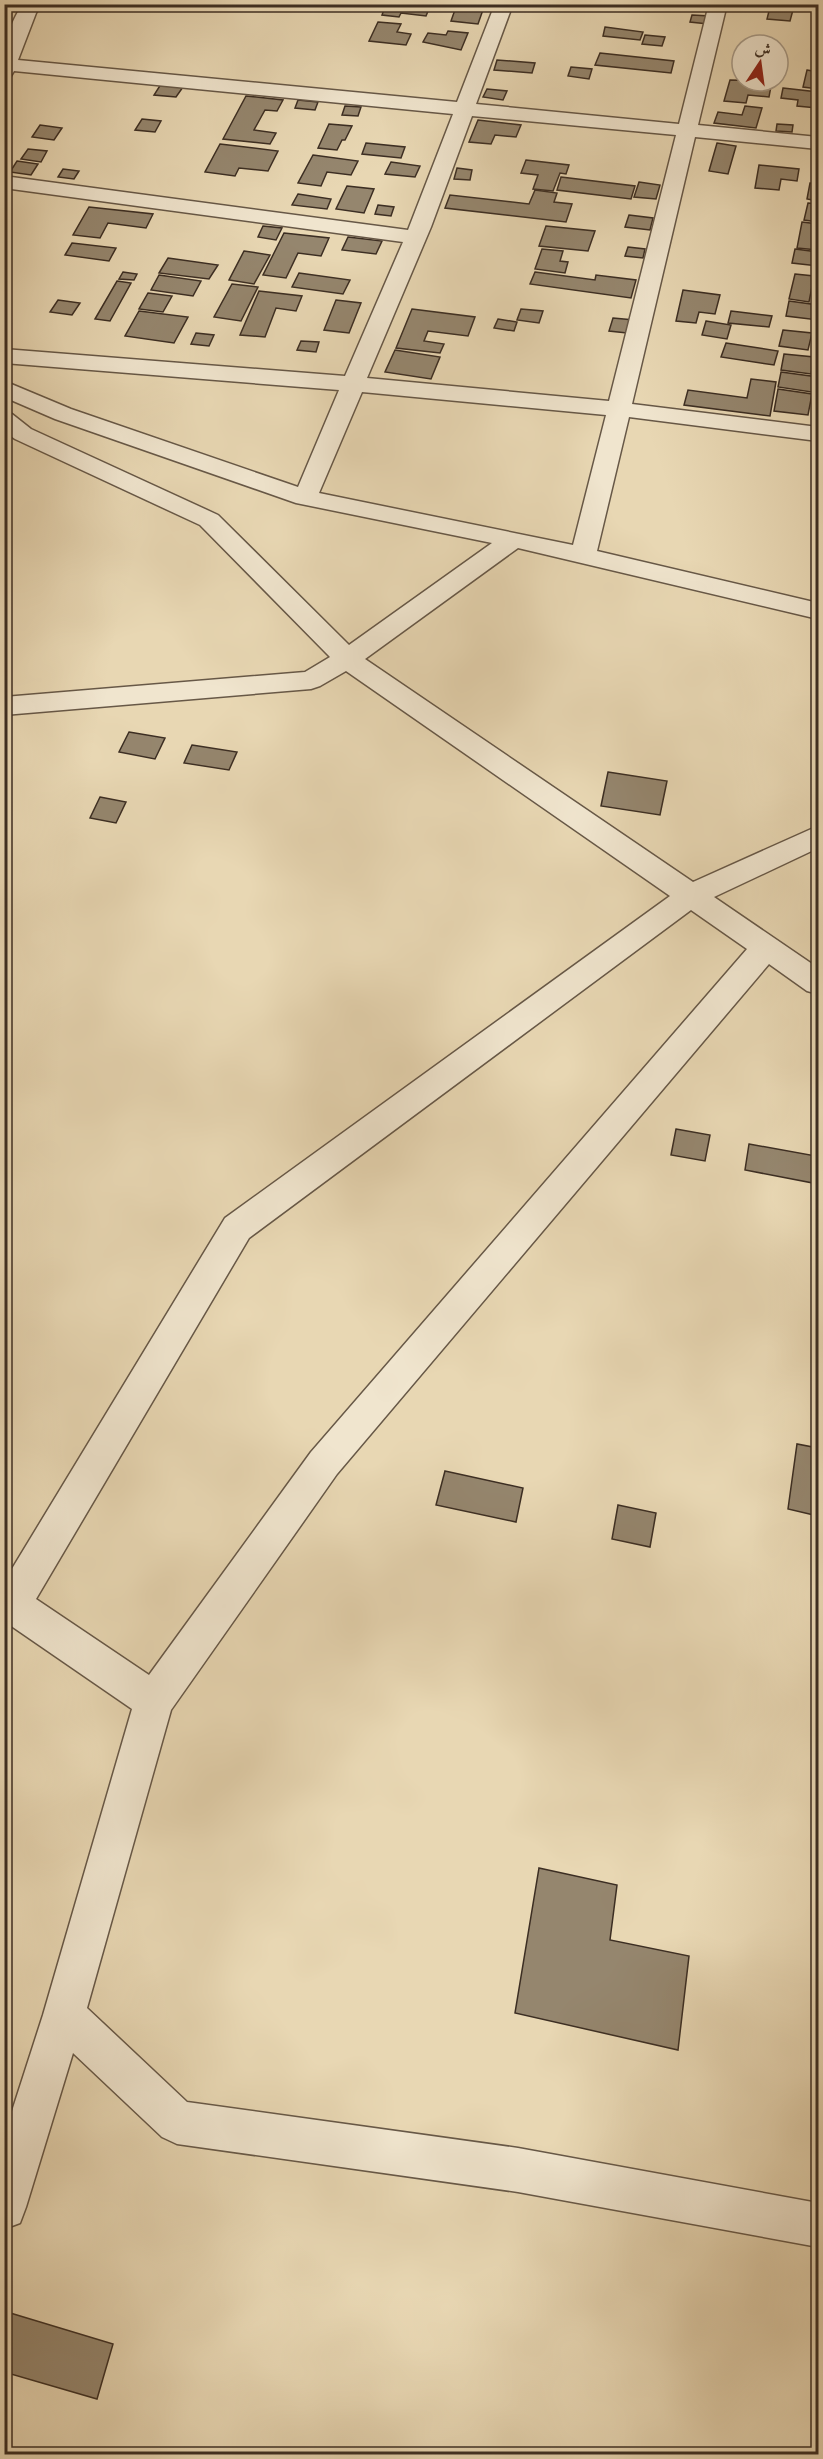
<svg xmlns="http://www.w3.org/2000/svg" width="823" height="2459" font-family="'IM FELL DW Pica',Amiri,serif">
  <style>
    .building { fill: #95866e; stroke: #3c2e23; stroke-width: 1.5 }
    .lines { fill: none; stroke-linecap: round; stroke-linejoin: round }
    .minor-casing { stroke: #675847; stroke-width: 3 }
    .minor { fill: #f0e5ce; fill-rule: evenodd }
  </style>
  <rect width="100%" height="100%" fill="#e8d7b3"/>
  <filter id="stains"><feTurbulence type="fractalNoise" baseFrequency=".00333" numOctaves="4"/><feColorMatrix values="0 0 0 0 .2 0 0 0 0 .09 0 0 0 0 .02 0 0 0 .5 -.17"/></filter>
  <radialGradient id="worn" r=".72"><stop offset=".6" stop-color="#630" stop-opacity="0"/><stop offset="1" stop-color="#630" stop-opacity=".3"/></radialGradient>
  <g class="building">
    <polygon points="386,4 431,4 426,16 401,13 399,17 382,15"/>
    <polygon points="457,4 485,4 478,24 451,21"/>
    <polygon points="770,4 817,4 816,10"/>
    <polygon points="770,7 793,10 790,21 767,19"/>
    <polygon points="692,15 710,16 708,24 690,22"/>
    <polygon points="378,22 401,24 397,32 411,34 406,45 369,41"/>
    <polygon points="605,27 643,32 640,40 603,36"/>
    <polygon points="448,31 468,33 461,50 423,42 428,33 446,35"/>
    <polygon points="645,35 665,37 662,46 642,44"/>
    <polygon points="600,53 674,61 671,73 595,65"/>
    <polygon points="497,60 535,63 532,73 494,70"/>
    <polygon points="571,67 592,69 589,79 568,76"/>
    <polygon points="807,70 818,72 818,89 803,87"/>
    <polygon points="730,80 772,81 769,97 748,95 746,103 724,101"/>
    <polygon points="161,84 183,87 176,97 154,95"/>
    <polygon points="783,88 818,92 817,108 797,106 798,100 781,98"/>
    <polygon points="487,89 507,91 503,100 483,97"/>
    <polygon points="246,96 283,100 277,111 265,110 254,130 276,133 270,144 223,139"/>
    <polygon points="298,100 318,102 315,110 295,108"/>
    <polygon points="345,106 361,107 358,116 342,115"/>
    <polygon points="745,106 762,108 756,128 714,123 718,112 742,115"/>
    <polygon points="142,119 161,121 155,132 135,130"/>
    <polygon points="478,120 521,125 516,137 495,135 491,144 469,142"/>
    <polygon points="329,124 352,126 345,140 342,140 337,150 318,148"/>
    <polygon points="777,124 793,125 792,132 776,131"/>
    <polygon points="40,125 62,128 54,140 32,137"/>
    <polygon points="366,143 405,147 401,158 362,154"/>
    <polygon points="717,143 736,146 728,174 709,171"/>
    <polygon points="220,144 278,151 268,171 239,168 235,176 205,172"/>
    <polygon points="28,149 47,151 41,162 21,159"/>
    <polygon points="313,155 358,161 351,175 327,172 321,186 298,183"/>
    <polygon points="526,160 569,165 566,174 560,173 553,191 533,189 538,175 521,173"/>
    <polygon points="17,161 38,164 31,175 10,172"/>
    <polygon points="391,162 420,166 415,177 385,174"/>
    <polygon points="759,165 799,169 797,181 781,179 779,190 755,188"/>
    <polygon points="457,168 472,170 470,180 454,179"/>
    <polygon points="63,169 79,171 74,179 58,177"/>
    <polygon points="561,177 635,186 631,199 557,190"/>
    <polygon points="639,182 660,185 656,199 634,197"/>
    <polygon points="810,183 818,184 818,201 807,199"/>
    <polygon points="347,186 374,189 364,213 336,209"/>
    <polygon points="535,190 557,193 554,202 572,204 566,222 445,208 450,195 529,204"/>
    <polygon points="298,194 331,199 327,209 292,205"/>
    <polygon points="808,203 818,204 818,222 804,220"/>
    <polygon points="378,205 394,207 391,216 375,214"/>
    <polygon points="89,207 153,214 146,228 108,223 100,238 73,235"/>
    <polygon points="629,215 653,218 650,230 625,227"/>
    <polygon points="802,222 818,224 818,250 797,248"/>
    <polygon points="263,226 282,228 276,240 258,237"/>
    <polygon points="546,226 595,231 588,251 539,246"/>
    <polygon points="284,233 329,238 321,256 298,253 286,278 263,275"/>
    <polygon points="348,237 382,241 376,254 342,250"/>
    <polygon points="72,243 116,248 109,261 65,255"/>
    <polygon points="628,247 645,249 643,258 625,256"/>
    <polygon points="542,249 563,251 560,261 568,262 565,273 535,269"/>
    <polygon points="795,249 818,252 818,266 792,263"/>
    <polygon points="244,251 270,255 254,284 229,280"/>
    <polygon points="168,258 218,265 209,279 159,273"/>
    <polygon points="123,272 137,274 134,280 119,279"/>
    <polygon points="535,272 595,280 596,275 636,280 631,298 530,284"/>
    <polygon points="299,273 350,280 343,294 292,287"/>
    <polygon points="795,274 814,276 809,302 789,299"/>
    <polygon points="159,275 201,281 193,296 151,290"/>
    <polygon points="117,281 131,283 110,321 95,319"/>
    <polygon points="232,284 258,287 241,321 214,317"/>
    <polygon points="683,290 720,295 715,314 699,312 696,323 676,321"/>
    <polygon points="259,291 302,296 296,311 276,308 265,337 240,335"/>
    <polygon points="148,293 172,296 163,312 139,309"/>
    <polygon points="58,300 80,303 72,315 50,312"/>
    <polygon points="336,300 361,303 349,333 324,330"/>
    <polygon points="789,301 818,305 818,320 786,316"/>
    <polygon points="412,309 475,317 468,336 428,331 424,341 444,344 440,353 396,348"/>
    <polygon points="521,309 543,311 539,323 517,320"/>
    <polygon points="139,311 188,317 174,343 125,336"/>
    <polygon points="731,311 772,316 769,327 728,323"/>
    <polygon points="613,318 634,320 636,334 609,331"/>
    <polygon points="498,319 517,322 514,331 494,328"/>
    <polygon points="706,321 731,325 727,339 702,335"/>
    <polygon points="783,330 812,333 808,350 779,346"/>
    <polygon points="196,333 214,335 209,346 191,344"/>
    <polygon points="301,341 319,342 316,352 297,350"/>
    <polygon points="726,343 778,351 774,365 721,357"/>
    <polygon points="395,350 440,357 431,379 385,372"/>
    <polygon points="784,354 814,357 811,374 781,370"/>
    <polygon points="781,372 818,377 818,393 778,387"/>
    <polygon points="751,379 776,382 770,416 684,405 688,390 747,398"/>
    <polygon points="778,389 812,394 808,415 774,411"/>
    <polygon points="129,732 165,738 155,759 119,752"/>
    <polygon points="192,745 237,752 229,770 184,763"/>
    <polygon points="608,772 667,781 660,815 601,806"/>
    <polygon points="100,797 126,802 116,823 90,818"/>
    <polygon points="676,1129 710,1135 705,1161 671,1155"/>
    <polygon points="749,1144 816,1156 813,1183 745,1170"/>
    <polygon points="816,1419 818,1420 818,1516 788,1509 797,1444 813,1447"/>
    <polygon points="445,1471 523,1488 516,1522 436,1505"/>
    <polygon points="618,1505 656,1513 650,1547 612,1539"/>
    <polygon points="539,1868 617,1885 610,1940 689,1956 678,2050 515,2013"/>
    <polygon points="7,2312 113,2344 97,2399 4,2372 4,2321"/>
  </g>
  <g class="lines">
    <defs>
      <path id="minor" d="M23,4H42L36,13L18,60L457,102L495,4H513L476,104L679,124L709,4H727L698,125L818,137V149L695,137L632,404L818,427V441L629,417L597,551L818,603V619L518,548L365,659L693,882L818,826V848L714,897L818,968V994L807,991L769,964L337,1474L171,1710L87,2008L187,2102L518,2148L818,2203V2247L518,2192L177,2144L162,2137L73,2053L26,2207L20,2223L4,2229V2136L43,2015L132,1709L4,1621V1582L225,1218L670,896L346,671L320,686L311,689L4,715V697L305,672L330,657L200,525L15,439L4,431V412L12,414L31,429L218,515L349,645L492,543L296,503L55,419L4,397V381L71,409L298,487L339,390L4,363V349L345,376L403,242L4,188V176L408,230L453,114L14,71L11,76L4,78C4,51 7,26 23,4ZM472,116L676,135L609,401L367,378L431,227ZM362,392L606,415L573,545L319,493ZM691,910L747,949L311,1452L149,1675L36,1599L249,1238Z"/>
    </defs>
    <use href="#minor" class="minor-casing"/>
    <use href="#minor" class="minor"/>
  </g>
  <rect width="823" height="2459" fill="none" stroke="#e8d7b3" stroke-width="24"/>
  <rect x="6" y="6" width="811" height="2447" fill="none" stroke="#3c2e23" stroke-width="3"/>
  <rect x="12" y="12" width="799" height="2435" fill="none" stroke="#3c2e23" stroke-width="1.5"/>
  <g transform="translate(760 63) rotate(13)"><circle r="28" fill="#f0e5ce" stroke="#a89c8a" stroke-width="1.5"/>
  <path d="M0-4.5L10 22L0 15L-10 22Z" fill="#8f2418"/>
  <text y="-9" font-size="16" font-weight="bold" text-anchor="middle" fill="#3c2e23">ش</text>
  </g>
  <rect width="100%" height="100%" filter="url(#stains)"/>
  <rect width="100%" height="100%" fill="url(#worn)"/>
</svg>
